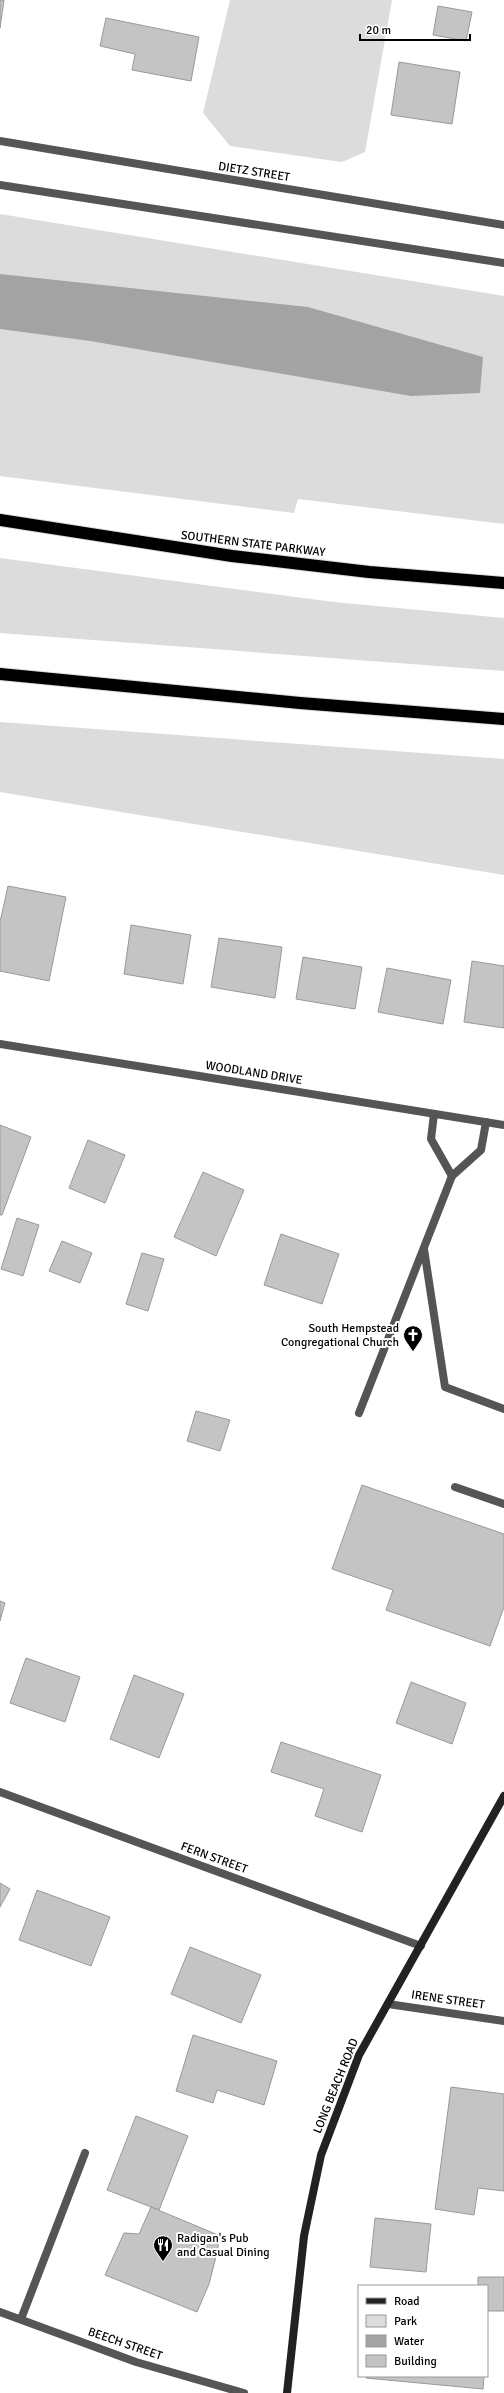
<svg xmlns="http://www.w3.org/2000/svg" width="504" height="2393" font-family="Signika,sans-serif">
  <style>
    .green { fill: #dcdcdc }
    .water { fill: #a3a3a3 }
    .building { fill: #c4c4c4; stroke: #999 }
    .lines { fill: none; stroke-linecap: round; stroke-linejoin: round }
    .highway-casing { stroke: #dbdbdb; stroke-width: 14 }
    .lane { stroke: #555; stroke-width: 8 }
    .street { stroke: #555; stroke-width: 8 }
    .secondary { stroke: #222; stroke-width: 8 }
    .highway { stroke: #000; stroke-width: 12 }
    .labels { text-anchor: middle; dominant-baseline: central; stroke-width: 4; stroke-linejoin: round; paint-order: stroke }
    .street-label { font-size: 12px; fill: #000; stroke: #fff }
    .poi-label { font-size: 12px; fill: #000; stroke: #fff; text-anchor: end }
  </style>
  <rect width="100%" height="100%" fill="#fff"/>
  <g class="green">
    <polygon points="230,0 392,0 365,152 342,162 230,146 203,113"/>
    <polygon points="0,214 504,296 504,524 298,499 294,513 0,476"/>
    <polygon points="0,558 334,602 504,618 504,671 0,633"/>
    <polygon points="0,722 504,759 504,875 0,792"/>
  </g>
  <polygon class="water" points="0,274 308,307 483,357 480,393 411,396 90,341 0,329"/>
  <g class="building">
    <polygon points="0,0 4,0 0,28"/>
    <polygon points="438,6 472,12 466,41 433,35"/>
    <polygon points="106,18 199,37 191,81 132,70 135,54 100,46"/>
    <polygon points="399,62 460,72 452,124 391,115"/>
    <polygon points="8,886 66,897 49,981 0,971 0,922"/>
    <polygon points="131,925 191,935 183,984 124,974"/>
    <polygon points="219,938 282,947 275,998 211,987"/>
    <polygon points="303,957 362,967 355,1009 296,999"/>
    <polygon points="472,961 504,966 504,1028 464,1022"/>
    <polygon points="387,968 451,980 443,1024 378,1012"/>
    <polygon points="0,1125 31,1137 2,1215 0,1215"/>
    <polygon points="88,1140 125,1155 105,1203 69,1188"/>
    <polygon points="203,1172 244,1190 216,1256 174,1237"/>
    <polygon points="17,1218 39,1225 23,1276 1,1269"/>
    <polygon points="281,1234 339,1254 322,1304 264,1285"/>
    <polygon points="62,1241 92,1253 80,1283 49,1271"/>
    <polygon points="142,1253 164,1259 148,1311 126,1304"/>
    <polygon points="196,1411 230,1420 220,1451 187,1441"/>
    <polygon points="362,1485 504,1534 504,1607 490,1646 386,1610 393,1590 332,1569"/>
    <polygon points="0,1601 5,1603 0,1621"/>
    <polygon points="26,1658 80,1677 65,1722 10,1703"/>
    <polygon points="134,1675 184,1694 159,1758 110,1739"/>
    <polygon points="411,1682 466,1703 452,1744 396,1723"/>
    <polygon points="281,1742 381,1775 362,1832 315,1816 324,1789 271,1772"/>
    <polygon points="0,1883 10,1889 0,1907"/>
    <polygon points="37,1890 110,1917 91,1966 19,1940"/>
    <polygon points="190,1947 261,1975 241,2023 171,1994"/>
    <polygon points="193,2035 277,2061 264,2105 217,2090 213,2103 176,2091"/>
    <polygon points="451,2087 504,2094 504,2191 478,2188 474,2215 435,2209"/>
    <polygon points="136,2116 188,2136 159,2210 107,2190"/>
    <polygon points="151,2207 218,2235 218,2249 209,2284 197,2312 105,2275 124,2233 139,2234"/>
    <polygon points="375,2218 431,2224 426,2272 370,2267"/>
    <polygon points="478,2277 504,2277 504,2311 487,2311 487,2286 478,2286"/>
    <polygon points="366,2376 484,2376 483,2389 366,2378"/>
  </g>
  <g class="lines">
    <defs>
      <g id="highway">
        <polyline points="0,520 232,556 369,572 504,583"/>
        <polyline points="0,674 300,703 504,719"/>
      </g>
    </defs>
    <use href="#highway" class="highway-casing"/>
    <g class="lane">
      <polyline points="434,1114 431,1139 452,1176 481,1150 486,1122"/>
      <polyline points="424,1249 445,1387 504,1409"/>
      <polyline points="359,1413 452,1176"/>
      <polyline points="455,1487 504,1504"/>
      <polyline points="21,2319 85,2153"/>
    </g>
    <g class="street">
      <polyline points="0,141 504,225"/>
      <polyline points="0,185 504,263"/>
      <polyline points="0,1044 504,1125"/>
      <polyline points="0,1792 421,1946"/>
      <polyline points="388,2004 504,2021"/>
      <polyline points="0,2312 136,2362 244,2393"/>
    </g>
    <polyline class="secondary" points="287,2393 304,2236 321,2155 359,2055 504,1796"/>
    <use href="#highway" class="highway"/>
  </g>
  <defs>
    <symbol id="church-pin" viewBox="-11 -11 22 30"><path d="M0 17L-7.5 6A9.5 9.5 0 1 1 7.5 6Z" fill="#000" stroke="#fff"/><path d="M-1.2-6h2.4v3.5h3.3v2.4h-3.3V6h-2.4V-.1h-3.3v-2.4h3.3Z" fill="#fff"/></symbol>
    <symbol id="restaurant-pin" viewBox="-11 -11 22 30"><path d="M0 17L-7.5 6A9.5 9.5 0 1 1 7.5 6Z" fill="#000" stroke="#fff"/><path d="M-5-6h1v4h1v-4h1v4h1v-4h1v5L-1.5 .5V6h-2V.5L-5-1ZM5-6V6H3V1.5H1.5Q1.5-4 5-6Z" fill="#fff"/></symbol>
  </defs>
  <g fill-rule="evenodd">
    <use href="#church-pin" x="402" y="1324" width="22" height="30"/>
    <use href="#restaurant-pin" x="152" y="2234" width="22" height="30"/>
  </g>
  <g class="labels">
    <g class="street-label">
      <text transform="translate(254 172) rotate(9)">DIETZ STREET</text>
      <text transform="translate(253 544) rotate(7)">SOUTHERN STATE PARKWAY</text>
      <text transform="translate(254 1073) rotate(9)">WOODLAND DRIVE</text>
      <text transform="translate(214 1858) rotate(20)">FERN STREET</text>
      <text transform="translate(448 2000) rotate(8)">IRENE STREET</text>
      <text transform="translate(336 2086) rotate(-68)">LONG BEACH ROAD</text>
      <text transform="translate(125 2344) rotate(19)">BEECH STREET</text>
    </g>
    <g class="poi-label">
      <text x="399" y="1328">South Hempstead<tspan x="399" dy="14">Congregational Church</tspan></text>
      <text x="177" y="2238" text-anchor="start">Radigan's Pub<tspan x="177" dy="14">and Casual Dining</tspan></text>
    </g>
  </g>
  <rect x="358" y="2285" width="130" height="92" fill="#ffffff" stroke="#999999"/>
  <rect x="366" y="2298" width="20" height="6" fill="#222222" stroke="#999999"/>
  <text x="394" y="2305" font-size="12" fill="#000000">Road</text>
  <rect x="366" y="2315" width="20" height="12" fill="#dcdcdc" stroke="#999999"/>
  <text x="394" y="2325" font-size="12" fill="#000000">Park</text>
  <rect x="366" y="2335" width="20" height="12" fill="#a3a3a3" stroke="#999999"/>
  <text x="394" y="2345" font-size="12" fill="#000000">Water</text>
  <rect x="366" y="2355" width="20" height="12" fill="#c4c4c4" stroke="#999999"/>
  <text x="394" y="2365" font-size="12" fill="#000000">Building</text>
  <path d="M360 34v6h110v-6" fill="none" stroke="#000000" stroke-width="2"/>
  <text x="366" y="34" font-size="12" fill="#000000" stroke="#ffffff" stroke-width="3" paint-order="stroke">20 m</text>
</svg>
